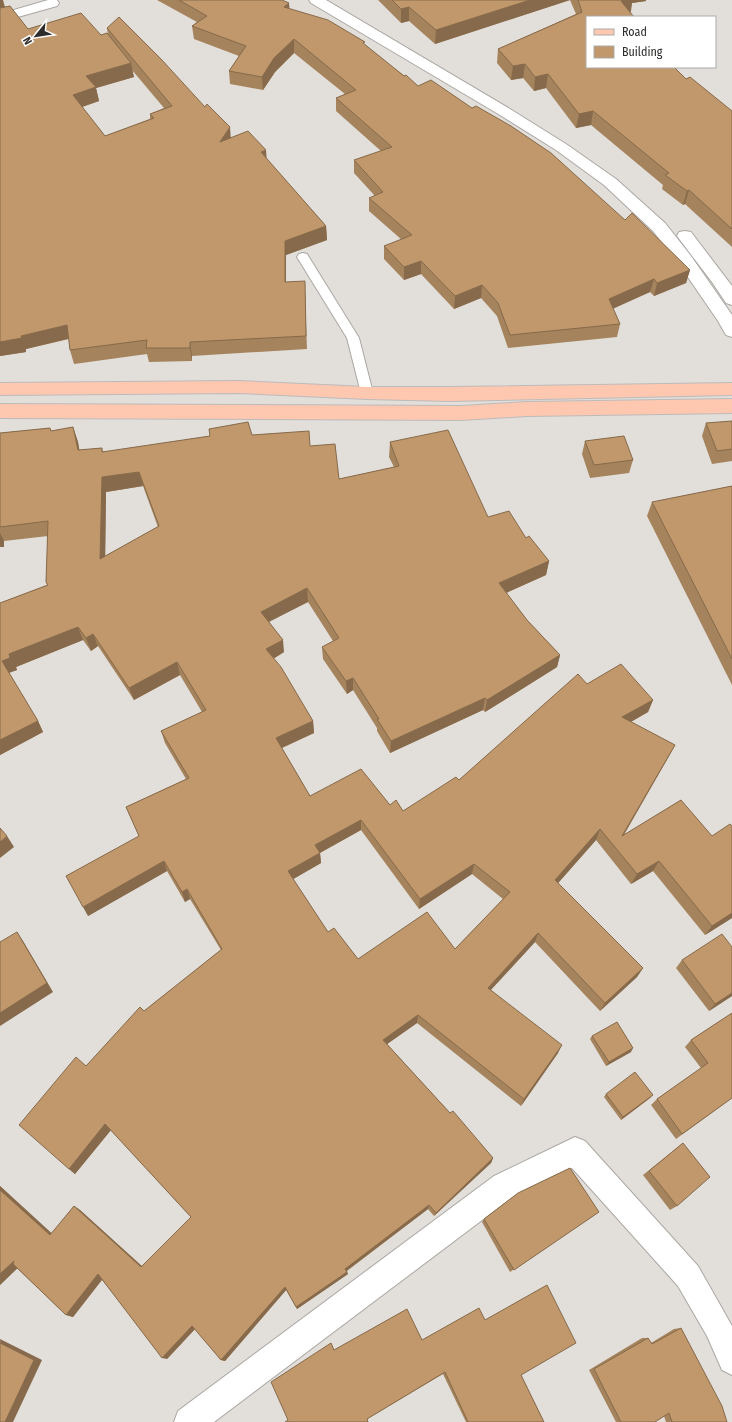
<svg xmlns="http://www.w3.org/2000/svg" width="732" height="1422" font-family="'Fira Sans Condensed',sans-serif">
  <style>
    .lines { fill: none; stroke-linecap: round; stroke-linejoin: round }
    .lane-casing { stroke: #aba7a3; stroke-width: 2 }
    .street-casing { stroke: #aba7a3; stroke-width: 2 }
    .secondary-casing { stroke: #aba7a3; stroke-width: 2 }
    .primary-casing { stroke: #bcbbbb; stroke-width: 2 }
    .lane { fill: #fff; fill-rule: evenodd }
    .street { fill: #fff; fill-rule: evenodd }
    .secondary { fill: #fff; fill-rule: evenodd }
    .primary { fill: #fec7af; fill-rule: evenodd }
    .wall { fill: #a5835c; fill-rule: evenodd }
    .shaded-wall { fill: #866a4b }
    .building { fill: #c0986b; stroke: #866a4b; fill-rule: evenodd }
  </style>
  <rect width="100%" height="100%" fill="#e2deda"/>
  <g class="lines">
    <defs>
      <polygon id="lane" points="303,253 307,254 359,338 373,393 371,396 367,397 363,396 361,393 347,338 297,257 299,254"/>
      <g id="street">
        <polygon points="48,0 57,0 59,3 57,6 0,22 0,14"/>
        <polygon points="575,1137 585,1141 698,1266 732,1326 732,1375 722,1370 707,1336 678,1286 572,1168 514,1196 214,1422 174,1422 178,1411 494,1176"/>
      </g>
      <g id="secondary">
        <polygon points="309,0 326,0 510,109 566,144 616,179 665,223 691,256 732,315 732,337 726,335 718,321 679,264 653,231 604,185 556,150 500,115 311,3"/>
        <polygon points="685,231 691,232 732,286 732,305 726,303 712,282 677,236 679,232"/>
      </g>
      <g id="primary">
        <polygon points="238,381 367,387 450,387 732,383 732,395 450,401 367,399 238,393 0,395 0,383"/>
        <polygon points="732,399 732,413 527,416 461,420 0,418 0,404 461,406 527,402"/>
      </g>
    </defs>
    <use href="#lane" class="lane-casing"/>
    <use href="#street" class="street-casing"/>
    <use href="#secondary" class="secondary-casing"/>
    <use href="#primary" class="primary-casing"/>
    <use href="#lane" class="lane"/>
    <use href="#street" class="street"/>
    <use href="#secondary" class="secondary"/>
    <use href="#primary" class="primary"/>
  </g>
  <g class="wall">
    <path d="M0,0L5,7L28,29L101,35H108L107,28L231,137L266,158L326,226L327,240L286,255V282L305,295L307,349L192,356V361L149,362L147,354L74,364L70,350L69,339L26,349V352L0,356ZM132,70L164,108L150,114V119L105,136L82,107L99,101L96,88L134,77Z"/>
    <polygon points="157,0 282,0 289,9 365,46 418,86 625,220 690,270 686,283 654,296 650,292 613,308 620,324 617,337 508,348 497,316 481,298 454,309 421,274 404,280 384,259 384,246 402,240 369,211 369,198 375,196 354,173 354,160 381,151 336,111 336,98 345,94 294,53 275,72 263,90 230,84 229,71 239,56 194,39 192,26 197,22"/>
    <polygon points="378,0 646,0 646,1 632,3 631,12 587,17 686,79 732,111 732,247 685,204 683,205 662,189 663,185 591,125 576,128 546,88 534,91 523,78 511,80 497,63 498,49 576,14 570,0 435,44 409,21 401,23"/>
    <polygon points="732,421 732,461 712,464 702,436 706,423"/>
    <path d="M73,427L78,442L79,450L102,448L103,452L210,436L209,429L252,435L310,446L339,479L394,467L389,457L390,442L488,517L526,538L549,561L546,575L506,593L527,620L560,655L557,667L485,712L483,710L390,753L377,731V728L353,690L347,694L323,659L322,647L333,641L308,602L269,621L284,652L273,659L313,721L314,733L282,748L310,796L390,805L403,811L459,780L587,684L653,700L648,712L631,722L675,745L669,756L624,835L681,800L732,918L705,935L653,871L631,884L596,840L558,883L643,968L637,977L600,1011L535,942L491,990L558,1053L521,1106L417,1023L387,1044L450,1113L493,1158L491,1163L434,1216L428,1209L347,1271L348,1274L297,1309L296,1307L286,1290L225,1361L221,1360L195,1329L167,1359L102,1280L73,1317L66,1315L17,1268L0,1285V1186L52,1234L74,1206L80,1210L142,1266L191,1217L111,1130L75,1174L69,1169L86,1066L144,1011L221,950L190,899L185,902L167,871L88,916L139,836L126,807L186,779L165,743L161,731L202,712L180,675L134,700L98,646L91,651L83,640L16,667L17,670L9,673L38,721L43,732L0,755V603L47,585L46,582L48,536L4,541V547H0V433L50,428L51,431ZM143,486L158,527L105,556L106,492ZM361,830L419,909L472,874L503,899L455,949L358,959L328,932L293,879L321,863L320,853Z"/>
    <polygon points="585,441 633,460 629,473 590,478 582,454"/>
    <polygon points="732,486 732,685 647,516 652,502"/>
    <polygon points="732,947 732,996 709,1011 676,968 682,960"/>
    <polygon points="732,1013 732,1098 676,1139 651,1105 657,1099 701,1068 685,1047 691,1040"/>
    <polygon points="592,1036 631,1052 606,1066 590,1039"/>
    <polygon points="606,1094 650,1098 621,1120 604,1097"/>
    <polygon points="683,1143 677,1206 670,1210 643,1175"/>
    <polygon points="599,1212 510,1272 482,1222 484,1219"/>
    <polygon points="485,1320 521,1375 544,1422 466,1422 443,1374 367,1419 368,1422 288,1420 331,1343 334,1350 422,1340"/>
    <polygon points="681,1328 727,1422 666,1422 664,1416 655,1422 616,1422 589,1370 642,1338 648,1338 651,1343 674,1329"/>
  </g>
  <g class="shaded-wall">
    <polygon points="0,0 3,0 6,11 0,13"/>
    <polygon points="530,0 570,0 435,44 436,30"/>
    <polygon points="625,0 646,0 646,1 632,3 630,13 621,1"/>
    <polygon points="289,3 290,16 284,7"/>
    <polygon points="409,7 409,21 401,23 401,9"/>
    <polygon points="294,39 294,53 275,72 263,90 262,77 274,58"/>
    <polygon points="131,63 134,77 96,88 99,101 76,109 73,95 86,76"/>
    <polygon points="525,64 523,78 511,80 513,66"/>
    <polygon points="548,74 546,88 534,91 535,77"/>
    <polygon points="593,111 591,125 576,128 579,114"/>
    <polygon points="230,127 231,141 220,142"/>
    <polygon points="266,150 267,164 261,152"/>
    <polygon points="689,190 685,204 683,205 687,191"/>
    <polygon points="326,226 327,240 286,255 286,296 285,282 285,241"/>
    <polygon points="421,261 421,274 404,280 404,267"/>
    <polygon points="690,270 686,283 654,296 657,283"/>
    <polygon points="654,279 650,292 606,312 609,299"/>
    <polygon points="482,285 481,298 454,309 455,296"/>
    <polygon points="67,325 71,338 26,349 26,352 0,356 0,342 21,336"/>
    <polygon points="190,342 192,356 192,361 190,348"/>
    <polygon points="73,427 78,442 82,464 78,450"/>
    <polygon points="139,472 143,486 106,492 105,572 100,559 102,477"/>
    <polygon points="0,533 4,541 4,547 0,547"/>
    <polygon points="549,561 546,575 497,597 499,583"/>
    <polygon points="307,588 308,602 263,625 261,612"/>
    <polygon points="78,627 83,640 16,667 17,670 8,673 2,661 9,654"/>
    <polygon points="93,634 98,646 91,651 86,638"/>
    <polygon points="283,640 284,652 268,662 266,649"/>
    <polygon points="560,655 557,667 485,712 487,700"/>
    <polygon points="177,662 180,675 134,700 129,688"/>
    <polygon points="353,678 353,690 347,694 346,681"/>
    <polygon points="485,698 483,710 390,753 391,741"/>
    <polygon points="653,700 648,712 618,729 622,717"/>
    <polygon points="38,721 43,732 0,755 0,740"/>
    <polygon points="313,721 314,733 277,750 276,738"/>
    <polygon points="675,745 669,756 617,846 622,836"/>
    <polygon points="361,820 361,830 316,855 315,845"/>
    <polygon points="600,829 596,840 552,890 555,880"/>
    <polygon points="7,836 14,847 0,858 0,842"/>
    <polygon points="320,853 321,863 290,881 288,871"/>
    <polygon points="164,861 167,871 88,916 83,907"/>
    <polygon points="659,861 653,871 631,884 637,874"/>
    <polygon points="474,864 472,874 419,909 420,899"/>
    <polygon points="187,889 190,899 185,902 182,892"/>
    <polygon points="732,913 732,918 705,935 712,926"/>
    <polygon points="17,932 23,941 53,992 0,1026 0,1013"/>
    <polygon points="538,933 535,942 485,996 488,988"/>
    <polygon points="643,968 637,977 600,1011 605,1003"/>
    <polygon points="732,993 732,996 709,1011 715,1004"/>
    <polygon points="418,1015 417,1023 383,1047 383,1040"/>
    <polygon points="562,1045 558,1053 521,1106 524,1099"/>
    <polygon points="633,1048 631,1052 606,1066 609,1062"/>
    <polygon points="653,1095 650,1098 621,1120 623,1117"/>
    <polygon points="105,1124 111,1130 75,1174 69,1169"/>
    <polygon points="493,1158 491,1163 434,1216 436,1213"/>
    <polygon points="0,1186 58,1239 50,1235 0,1190"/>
    <polygon points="429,1205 428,1209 346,1271 345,1269"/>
    <polygon points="74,1206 80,1210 146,1270 141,1267"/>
    <polygon points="14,1261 22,1264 0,1285 0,1274"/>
    <polygon points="347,1272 348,1274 297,1309 296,1307"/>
    <polygon points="98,1274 104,1277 73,1317 66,1315"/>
    <polygon points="285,1287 287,1289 225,1361 221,1360"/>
    <polygon points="192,1326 196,1328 167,1359 162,1358"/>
    <polygon points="0,1339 42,1360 13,1422 5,1422"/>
  </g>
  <g class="building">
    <polygon points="179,0 282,0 289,3 284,7 328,20 365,42 363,43 404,76 406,75 418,86 431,80 472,108 476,106 511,126 551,153 625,220 632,213 690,270 657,283 654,279 609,299 620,324 510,335 498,303 482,285 455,296 421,261 404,267 384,246 412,235 369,198 383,192 354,160 392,147 336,98 356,90 294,39 274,58 262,77 229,71 246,46 192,26 207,16"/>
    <polygon points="392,0 530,0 436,30 409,7 401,9"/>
    <polygon points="578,0 625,0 621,1 634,17 587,17 587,67 674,67 686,79 690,77 732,111 732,229 689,190 687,191 665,175 669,173 593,111 579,114 548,74 535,77 525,64 513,66 498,49 582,12"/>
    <polygon points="10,6 28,29 81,13 101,35 107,33 131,63 86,76 96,87 73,95 105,136 154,118 150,114 172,106 107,28 119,17 161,59 205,107 207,104 230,127 220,142 248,131 266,150 261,152 326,226 285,241 285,282 305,281 306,336 190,342 190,348 146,348 147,340 70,350 67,325 21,336 22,338 0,342 0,8"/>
    <polygon points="732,421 732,449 717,451 706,423"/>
    <path d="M248,422L252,435L309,431L310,446L335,444L339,479L399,466L390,442L448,430L488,517L509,511L526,538L529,536L549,561L499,583L527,620L560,655L487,700L485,698L391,741L377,719H379L353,678L346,681L322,647L339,638L307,588L261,612L283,640L266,649L281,667L313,721L276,738L310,796L361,769L390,805L396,800L403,811L456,777L459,780L578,674L587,684L621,664L653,700L622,717L675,745L622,836L681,800L712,836L730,824L732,826V913L712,926L659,861L637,874L600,829L555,880L643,968L605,1003L538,933L488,988L562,1045L524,1099L418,1015L383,1040L450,1113L453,1111L493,1158L436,1213L429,1205L345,1269L347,1272L296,1307L285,1287L221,1360L192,1326L162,1358L98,1274L66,1315L13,1264L14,1261L0,1274V1190L50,1235L74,1206L141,1267L191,1217L105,1124L69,1169L19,1125L76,1057L86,1066L140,1007L144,1011L222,949L187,889L182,892L164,861L83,907L66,876L139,836L126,807L189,778L161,731L206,710L177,662L129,688L93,634L86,638L78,627L9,654L10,658L2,661L38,721L0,740V603L48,585L46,582L48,521L0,527V433L50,428L51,431L73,427L78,450L102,448V452L210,436L209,429ZM139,472L159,526L100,559L102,477ZM361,820L420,899L474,864L510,892L455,949L427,912L358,959L334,928L328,932L288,871L320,853L315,845Z"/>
    <polygon points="624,436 633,460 594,465 585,441"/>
    <polygon points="732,486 732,659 652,502"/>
    <polygon points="0,828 7,836 0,842"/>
    <polygon points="17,932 47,983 0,1013 0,942"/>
    <polygon points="722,934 732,947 732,993 715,1004 682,960"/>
    <polygon points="732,1013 732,1098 682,1134 657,1099 708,1063 691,1040"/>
    <polygon points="617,1022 633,1048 609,1062 592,1036"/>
    <polygon points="635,1072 653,1095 623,1117 606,1094"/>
    <polygon points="683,1143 710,1177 677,1206 649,1171"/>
    <polygon points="570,1168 599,1212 514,1270 484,1219 518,1193"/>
    <polygon points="547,1285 576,1343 521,1375 544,1422 468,1422 445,1372 367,1419 368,1422 285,1422 288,1420 271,1382 331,1343 334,1350 407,1309 422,1340 479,1308 485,1320"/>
    <polygon points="681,1328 722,1406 727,1422 672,1422 669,1413 655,1422 621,1422 594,1369 648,1338 652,1344"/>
    <polygon points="0,1343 34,1360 5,1422 0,1422"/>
  </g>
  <rect x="586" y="16" width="130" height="52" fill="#ffffff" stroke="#ababaa"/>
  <rect x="594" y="29" width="20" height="6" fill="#fec7af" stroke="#ababaa"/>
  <text x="622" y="36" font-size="12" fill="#2d2c2a">Road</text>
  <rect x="594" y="46" width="20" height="12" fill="#c0986b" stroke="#ababaa"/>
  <text x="622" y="56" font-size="12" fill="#2d2c2a">Building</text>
  <g transform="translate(36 36) rotate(240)" stroke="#ffffff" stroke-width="3" paint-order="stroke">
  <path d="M0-3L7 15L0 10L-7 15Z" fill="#2d2c2a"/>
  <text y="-6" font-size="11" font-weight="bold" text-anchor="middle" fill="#2d2c2a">N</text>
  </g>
</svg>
